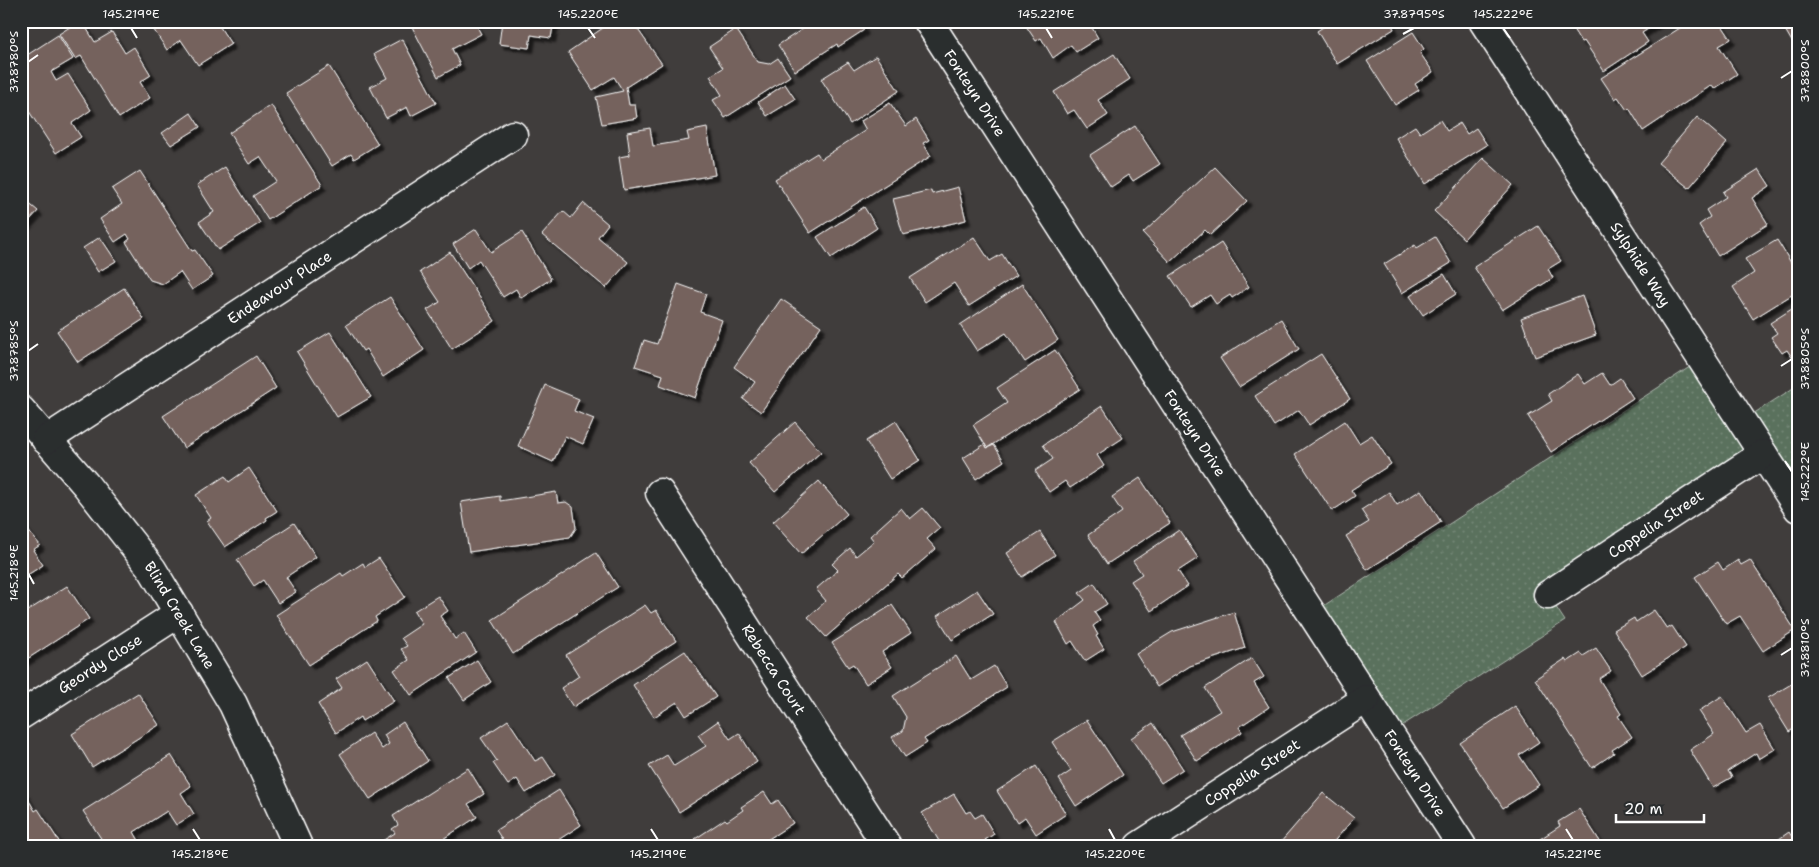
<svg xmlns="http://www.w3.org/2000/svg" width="1819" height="867" font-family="'Shantell Sans',sans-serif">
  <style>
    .park { fill: url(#park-dots); stroke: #acb8ae }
    .building { fill: #75625d; stroke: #fff; filter: url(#shadow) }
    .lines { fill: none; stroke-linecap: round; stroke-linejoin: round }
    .minor-casing { stroke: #fff; stroke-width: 31 }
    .minor { stroke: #2a2d2e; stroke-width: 28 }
    .ticks { fill: none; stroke: #fff; stroke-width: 2 }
    .labels { text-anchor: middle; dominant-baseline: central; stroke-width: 4; stroke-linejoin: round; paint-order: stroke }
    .street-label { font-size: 15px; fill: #fff; stroke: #2a2d2e }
    .neatline { fill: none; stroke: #fff; stroke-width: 2 }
    .ticks-label { font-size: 12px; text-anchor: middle; fill: #fff }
  </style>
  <defs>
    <pattern id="park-dots" width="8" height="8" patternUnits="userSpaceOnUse" patternTransform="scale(1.25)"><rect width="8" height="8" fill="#5a715d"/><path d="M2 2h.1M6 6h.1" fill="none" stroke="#738675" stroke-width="1.8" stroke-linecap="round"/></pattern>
    <filter id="shadow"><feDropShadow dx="4.5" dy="4.5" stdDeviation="1" flood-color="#0009"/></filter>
  </defs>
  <rect width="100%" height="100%" fill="#403d3c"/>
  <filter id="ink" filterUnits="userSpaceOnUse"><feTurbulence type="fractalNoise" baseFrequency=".02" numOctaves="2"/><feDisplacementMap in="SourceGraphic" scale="10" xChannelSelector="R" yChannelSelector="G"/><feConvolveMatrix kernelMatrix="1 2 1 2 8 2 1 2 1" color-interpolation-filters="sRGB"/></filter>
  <g filter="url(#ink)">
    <polygon class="park" points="1702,359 1742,421 1798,385 1798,468 1780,480 1763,454 1548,595 1565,621 1389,734 1311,614"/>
    <g class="building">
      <polygon points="79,21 82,21 95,42 112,32 125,53 134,47 151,75 140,82 150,98 119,118 81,56 75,59 59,34"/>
      <polygon points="148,21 216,21 231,44 198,65 181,40 167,50"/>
      <polygon points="409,21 474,21 481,34 452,49 460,65 438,77"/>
      <polygon points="502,21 554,21 551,38 531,35 529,48 499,44"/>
      <polygon points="613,21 632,21 662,64 626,87 629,105 635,105 637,118 602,124 596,97 623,91 614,77 593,90 568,52"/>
      <polygon points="806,21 858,21 864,30 838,47 837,44 795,71 778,45 809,25"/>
      <polygon points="1026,21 1088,21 1098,38 1076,52 1071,45 1053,58 1041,38 1036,41 1024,23"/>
      <polygon points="1332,21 1390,21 1394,29 1337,64 1317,31"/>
      <polygon points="1568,21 1660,21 1642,33 1648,42 1604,71 1584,41 1581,42"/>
      <polygon points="1691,21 1719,21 1731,39 1719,46 1737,74 1714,89 1712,85 1643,131 1629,108 1627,110 1618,97 1615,99 1601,78"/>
      <polygon points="1780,21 1798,21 1798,52"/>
      <polygon points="736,29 758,62 769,64 778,58 790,76 725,118 713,100 722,95 710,76 723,68 709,47"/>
      <polygon points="1413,32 1424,49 1420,53 1433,72 1415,84 1419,90 1395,105 1367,61"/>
      <polygon points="58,35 73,59 51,72 56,81 68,74 91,110 72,123 81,137 56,153 21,99 21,59"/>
      <polygon points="402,39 436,103 411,116 407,107 386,118 370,87 387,78 374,54"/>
      <polygon points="1114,54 1130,79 1098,100 1108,115 1087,129 1074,110 1067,114 1054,92"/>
      <polygon points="876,56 899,91 850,124 821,79 848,62 854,70"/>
      <polygon points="329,66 378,144 354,159 351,154 332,166 286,93"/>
      <polygon points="785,84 795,99 767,116 758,102"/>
      <polygon points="890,103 906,126 916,119 929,140 923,143 931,156 810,233 775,179 817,153 821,159 866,130 861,121"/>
      <polygon points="271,105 322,185 268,220 253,196 276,181 260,157 249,164 229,133"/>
      <polygon points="191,113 200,127 171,145 162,133"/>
      <polygon points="1697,117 1727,143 1689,188 1658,163"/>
      <polygon points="1440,120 1447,131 1460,123 1467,134 1476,128 1487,145 1425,184 1396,138 1415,126 1420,133"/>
      <polygon points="1135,126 1160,164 1133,181 1129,175 1111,187 1090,155"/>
      <polygon points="650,128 653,146 689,140 687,132 707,128 715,175 624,190 619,157 630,155 627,132"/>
      <polygon points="1483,158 1513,185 1464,239 1434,211"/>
      <polygon points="225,167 260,223 218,250 199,222 214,212 197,185"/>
      <polygon points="1215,167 1247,201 1210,235 1205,230 1170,262 1143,233"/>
      <polygon points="1759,169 1770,186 1752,198 1768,224 1718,256 1699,225 1710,217 1706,210 1726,197 1723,192"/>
      <polygon points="140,171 192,251 195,250 213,276 192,290 180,272 163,284 150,280 126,242 130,239 127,234 115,242 100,219 122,204 112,189"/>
      <polygon points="958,187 966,220 903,235 893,199 931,190 932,194"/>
      <polygon points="21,197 38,211 21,230"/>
      <polygon points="583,203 608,224 598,237 628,262 606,288 542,235 563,211 571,218"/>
      <polygon points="864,207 877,228 831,258 817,237"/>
      <polygon points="1538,226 1561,261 1548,269 1553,278 1502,310 1474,267"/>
      <polygon points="476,229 491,252 522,232 551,279 521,298 516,289 503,297 479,260 468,268 453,244"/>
      <polygon points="100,237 116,261 98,272 83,248"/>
      <polygon points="974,237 990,261 1002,254 1016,276 969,306 954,283 925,302 910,278"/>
      <polygon points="1435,237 1451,263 1402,293 1384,264 1415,245 1417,248"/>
      <polygon points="1777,240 1798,274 1798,291 1753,319 1733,287 1754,273 1745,259"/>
      <polygon points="1221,243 1249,287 1232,298 1230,295 1216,304 1210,295 1191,307 1170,276"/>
      <polygon points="450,252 495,321 452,349 427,310 440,302 420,272"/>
      <polygon points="1444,274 1456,294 1423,315 1410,296"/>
      <polygon points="678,284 706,294 700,312 722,320 695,398 660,385 663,375 635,366 644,340 657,344"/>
      <polygon points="1022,284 1058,340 1025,362 1006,333 977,351 960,325"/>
      <polygon points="124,288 144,319 78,362 57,331"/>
      <polygon points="1582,296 1596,335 1535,357 1521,318"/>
      <polygon points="390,297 424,350 383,377 366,349 363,351 346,325"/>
      <polygon points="781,299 821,326 761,412 743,399 755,382 734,367"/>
      <polygon points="1798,305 1798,366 1787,350 1782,353 1771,337 1777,333 1770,323"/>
      <polygon points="1281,319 1299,349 1239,387 1220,358"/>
      <polygon points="330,332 371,397 337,417 297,352"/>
      <polygon points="1055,350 1080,389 987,448 973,425 1007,403 997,388"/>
      <polygon points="1321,354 1350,399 1309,425 1299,410 1274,426 1255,396"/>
      <polygon points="256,356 276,388 184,448 163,416"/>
      <polygon points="1602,373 1610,385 1620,378 1633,398 1551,452 1528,416 1552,401 1548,394 1578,374 1585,384"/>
      <polygon points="545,385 579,399 574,411 594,419 583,444 565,436 553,462 518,446"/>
      <polygon points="1102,406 1123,438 1097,455 1104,466 1070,488 1065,481 1049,492 1035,471 1053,459 1043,445"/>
      <polygon points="896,421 920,460 890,479 866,441"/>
      <polygon points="1345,421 1359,443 1372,435 1391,464 1351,490 1355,496 1332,511 1295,454"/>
      <polygon points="795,422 821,452 775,492 749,463"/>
      <polygon points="985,444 987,448 994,445 1004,461 976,479 963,458"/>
      <polygon points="249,468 277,511 266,518 267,520 225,547 207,521 211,518 196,495 225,476 229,482"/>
      <polygon points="1140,478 1170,523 1107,564 1088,535 1122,512 1112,497"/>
      <polygon points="819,481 847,514 801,554 773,522"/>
      <polygon points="1421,490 1441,522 1367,570 1346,536 1369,522 1361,510 1389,492 1397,505"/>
      <polygon points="556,492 558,503 566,502 573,507 576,528 570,537 469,552 461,502 500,496 500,501"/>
      <polygon points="901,508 910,519 923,508 940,528 927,539 936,549 902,578 898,574 826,637 808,617 826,601 816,589 838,570 832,564 850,548 856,556 874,541 870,536"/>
      <polygon points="21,522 40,545 33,550 43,565 21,579"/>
      <polygon points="294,523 316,557 286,577 296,592 278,603 263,580 254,586 237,560"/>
      <polygon points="1179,530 1198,558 1178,571 1188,586 1151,611 1131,581 1142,574 1133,561"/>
      <polygon points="1040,532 1055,555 1022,577 1007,553"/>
      <polygon points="596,553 618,587 513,654 492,620"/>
      <polygon points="379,558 405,597 375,617 377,621 309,665 276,615 341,573 343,576 363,563 365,567"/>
      <polygon points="1738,560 1741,565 1750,560 1795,630 1763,651 1740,616 1726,624 1695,577 1718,562 1723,570"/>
      <polygon points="1094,583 1107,604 1094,612 1100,621 1093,626 1098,635 1096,636 1104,649 1085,661 1072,641 1068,644 1056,622 1085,600 1079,593"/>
      <polygon points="67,586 89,619 21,663 21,615"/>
      <polygon points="977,590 993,614 952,640 937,616"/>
      <polygon points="438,596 448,611 440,616 455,639 464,633 476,652 411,695 394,670 409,660 401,649 407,646 401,638 422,624 414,611"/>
      <polygon points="645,605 651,613 656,610 676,641 573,707 561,688 579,676 566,655"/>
      <polygon points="892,605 911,633 882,652 892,667 866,684 853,664 848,667 832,643"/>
      <polygon points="1654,610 1667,629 1672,626 1686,647 1642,675 1614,630 1634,618 1636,622"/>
      <polygon points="1234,612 1245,648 1190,666 1157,687 1136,654 1172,632"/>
      <polygon points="1596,648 1611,671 1599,679 1621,714 1618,716 1632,737 1612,750 1614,753 1592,768 1535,679 1565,659 1567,662 1581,653 1583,656"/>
      <polygon points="685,651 716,697 686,716 677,702 654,717 633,685"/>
      <polygon points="956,656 971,680 994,666 1007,687 924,739 927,743 905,757 892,737 903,731 906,717 893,696"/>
      <polygon points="1252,658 1264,677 1254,683 1269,707 1239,727 1242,732 1197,761 1180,735 1220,711 1205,688"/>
      <polygon points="367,659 394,701 362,721 360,717 336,733 318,704 342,688 336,679"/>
      <polygon points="477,660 491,682 464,700 449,678"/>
      <polygon points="1798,680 1798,726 1789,732 1768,698"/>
      <polygon points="138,693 159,725 92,767 72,734"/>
      <polygon points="1722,696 1746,733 1760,725 1775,749 1759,759 1756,753 1728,771 1732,777 1713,788 1690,750 1714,734 1699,711"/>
      <polygon points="1515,706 1539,742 1519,755 1539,785 1503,808 1460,743"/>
      <polygon points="508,720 535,761 543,757 555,775 526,793 517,779 508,785 493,763 497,761 481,738"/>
      <polygon points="1087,720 1123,775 1076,806 1059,779 1071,771 1052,742"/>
      <polygon points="718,721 730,739 739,733 757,762 679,812 649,766 667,755 674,766 706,746 698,735"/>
      <polygon points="403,722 428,761 370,799 340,754 371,733 382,749 389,744 384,735"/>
      <polygon points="1153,723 1183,769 1161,783 1131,738"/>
      <polygon points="171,755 191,786 181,793 194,814 176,825 167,811 134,832 141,844 138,846 106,846 83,811"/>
      <polygon points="1036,766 1066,814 1036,834 1025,817 1017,823 997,791"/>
      <polygon points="468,768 484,794 468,804 477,817 432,846 374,846 395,833 392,829 398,825 393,816"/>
      <polygon points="559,790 581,825 549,846 506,846 496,830"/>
      <polygon points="24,792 35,811 38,809 62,846 21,846 21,794"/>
      <polygon points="764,792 772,804 778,800 793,823 758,846 699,846 695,839 725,819 727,821 743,810 741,807"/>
      <polygon points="1323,793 1354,818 1330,846 1283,846 1280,843"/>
      <polygon points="954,794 966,813 970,811 975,818 982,814 994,834 985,840 988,846 942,846 922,813"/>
      <polygon points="1579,809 1603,846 1544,846 1540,839 1560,826 1558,822"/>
      <polygon points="1789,832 1795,842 1798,840 1798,846 1769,846"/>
    </g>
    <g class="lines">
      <defs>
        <g id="minor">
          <path id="s1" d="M928,21L1462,846"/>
          <path id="s2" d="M1483,21L1798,508"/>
          <path id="s3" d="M21,410L86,485L152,569L233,704L298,846"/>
          <path id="s4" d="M46,440L513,135"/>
          <path id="s5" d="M660,493L887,846"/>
          <path id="s6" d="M1548,595L1763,454"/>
          <path id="s7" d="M21,715L179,613"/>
          <path id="s8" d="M1139,846L1366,699"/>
        </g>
      </defs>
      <use href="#minor" class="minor-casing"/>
      <use href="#minor" class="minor"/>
    </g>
  </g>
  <path class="ticks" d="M131,28L137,38M588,28L595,38M1046,28L1052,38M1503,28L1510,38M1403,34L1414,28M28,62L38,55M1781,78L1792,71M28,351L38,344M1781,366L1792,359M1785,461L1792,472M28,573L34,584M1781,655L1792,648M193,829L200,840M651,829L658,840M1109,829L1115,840M1566,829L1573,840"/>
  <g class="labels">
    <g class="street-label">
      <text stroke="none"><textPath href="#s1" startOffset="86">Fonteyn Drive</textPath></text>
      <text stroke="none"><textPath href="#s2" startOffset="290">Sylphide Way</textPath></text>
      <text stroke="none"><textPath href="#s4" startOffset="279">Endeavour Place</textPath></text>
      <text stroke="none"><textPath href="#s1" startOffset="491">Fonteyn Drive</textPath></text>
      <text stroke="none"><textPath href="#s6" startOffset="129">Coppelia Street</textPath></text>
      <text stroke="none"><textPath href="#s3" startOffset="260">Blind Creek Lane</textPath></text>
      <text stroke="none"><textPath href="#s7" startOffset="94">Geordy Close</textPath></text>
      <text stroke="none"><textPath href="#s5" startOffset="210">Rebecca Court</textPath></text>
      <text stroke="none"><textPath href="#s8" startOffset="135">Coppelia Street</textPath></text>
      <text stroke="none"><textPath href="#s1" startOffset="896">Fonteyn Drive</textPath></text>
    </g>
  </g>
  <rect width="1819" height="867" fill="none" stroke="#2a2d2e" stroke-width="55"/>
  <path d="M1616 814v8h88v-8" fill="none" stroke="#ffffff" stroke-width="2.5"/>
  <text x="1624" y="814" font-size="15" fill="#ffffff" stroke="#2a2d2e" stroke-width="4" paint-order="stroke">20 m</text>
  <rect x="28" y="28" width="1764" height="812" class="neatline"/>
  <g class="ticks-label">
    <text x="131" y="18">145.219°E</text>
    <text x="588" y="18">145.220°E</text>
    <text x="1046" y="18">145.221°E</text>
    <text x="1414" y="18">37.8795°S</text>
    <text x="1503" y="18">145.222°E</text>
    <text transform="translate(14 62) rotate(-90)" y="4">37.8780°S</text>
    <text transform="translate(1805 71) rotate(-90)" y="4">37.8800°S</text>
    <text transform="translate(14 351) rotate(-90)" y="4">37.8785°S</text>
    <text transform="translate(1805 359) rotate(-90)" y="4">37.8805°S</text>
    <text transform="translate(1805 472) rotate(-90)" y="4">145.222°E</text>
    <text transform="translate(14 573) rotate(-90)" y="4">145.218°E</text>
    <text transform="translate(1805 648) rotate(-90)" y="4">37.8810°S</text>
    <text x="200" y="858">145.218°E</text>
    <text x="658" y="858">145.219°E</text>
    <text x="1115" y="858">145.220°E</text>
    <text x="1573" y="858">145.221°E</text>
  </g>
</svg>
